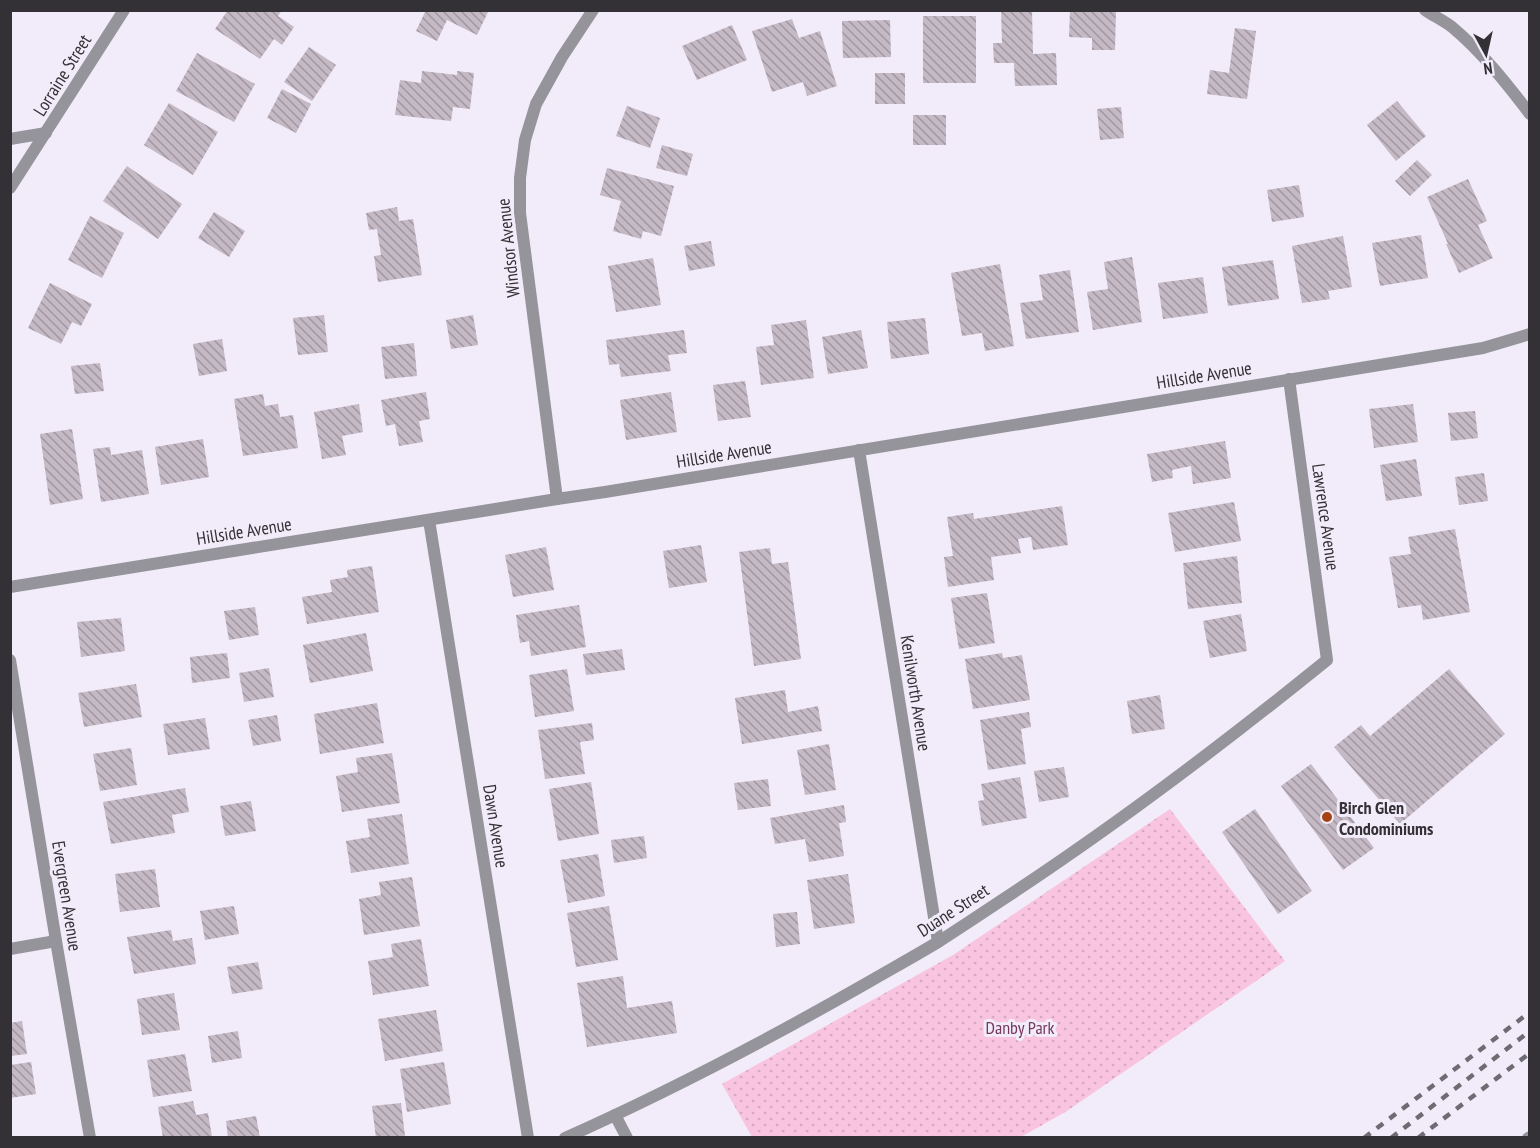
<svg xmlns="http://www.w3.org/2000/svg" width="1540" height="1148" font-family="'PT Sans Narrow',sans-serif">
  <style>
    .park { fill: url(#park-dots) }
    .building { fill: url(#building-back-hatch) }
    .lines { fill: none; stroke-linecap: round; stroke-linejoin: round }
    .service { stroke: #95949a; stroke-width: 12 }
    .minor { stroke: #95949a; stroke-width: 12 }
    .tertiary { stroke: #95949a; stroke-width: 12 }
    .rail { stroke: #6f6b73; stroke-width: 4.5; stroke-dasharray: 8 8; stroke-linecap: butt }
    .poi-dot { fill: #a64113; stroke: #f2ebf9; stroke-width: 2 }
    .labels { text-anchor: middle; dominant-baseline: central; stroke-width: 6; stroke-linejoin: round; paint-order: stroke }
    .street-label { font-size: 18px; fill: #333136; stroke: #f2ebf9 }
    .poi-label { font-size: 18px; font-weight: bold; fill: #333136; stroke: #f2ebf9; text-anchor: start }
    .park-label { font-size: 18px; fill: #76375d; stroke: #f2ebf9 }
  </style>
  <defs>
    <pattern id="park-dots" width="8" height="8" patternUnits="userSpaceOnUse" patternTransform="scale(1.5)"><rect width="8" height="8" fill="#f9c4e0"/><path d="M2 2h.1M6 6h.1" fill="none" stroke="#d6a9c1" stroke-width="1.8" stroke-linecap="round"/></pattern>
    <pattern id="building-back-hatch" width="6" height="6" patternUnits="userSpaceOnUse" patternTransform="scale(1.5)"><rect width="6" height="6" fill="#c4b9c4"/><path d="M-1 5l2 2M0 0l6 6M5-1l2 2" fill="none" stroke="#a097a0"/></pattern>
  </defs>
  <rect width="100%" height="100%" fill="#f2ebf9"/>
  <polygon class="park" points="1170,809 1285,961 1067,1111 1021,1137 752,1137 722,1084 953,955"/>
  <g class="building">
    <polygon points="228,10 282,10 278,16 294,27 282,45 274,39 260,59 215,29"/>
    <polygon points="426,10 489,10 477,35 447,20 437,41 416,31"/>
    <polygon points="1001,10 1032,10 1033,54 1056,53 1057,85 1015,86 1014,63 994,63 993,43 1002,43"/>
    <polygon points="1070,10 1116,10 1115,50 1092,50 1092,38 1069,37"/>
    <rect x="923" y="16" width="53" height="67"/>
    <polygon points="792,19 799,38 820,31 837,86 807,96 803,82 772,92 752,31"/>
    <polygon points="890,20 891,57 843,58 842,21"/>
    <polygon points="732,25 747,60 697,80 682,46"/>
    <polygon points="1235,28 1256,31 1247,99 1207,94 1210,70 1229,73"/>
    <polygon points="309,47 336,65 312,101 284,82"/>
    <polygon points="197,53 255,84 234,122 176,91"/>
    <polygon points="422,71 457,75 457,71 474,73 470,109 453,107 451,121 395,115 400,80 421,83"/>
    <rect x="875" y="73" width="30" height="31"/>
    <polygon points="282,89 311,104 296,133 267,118"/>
    <polygon points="1397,101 1426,136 1396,161 1367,125"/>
    <polygon points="169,103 218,132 193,175 144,145"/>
    <polygon points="627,106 660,118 650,148 616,136"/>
    <polygon points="1121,107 1124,138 1100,140 1097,109"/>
    <rect x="913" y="115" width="33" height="30"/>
    <polygon points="662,145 693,154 687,176 656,168"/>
    <polygon points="1417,160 1432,175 1410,196 1395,181"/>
    <polygon points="127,166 182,204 158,239 103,201"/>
    <polygon points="607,168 674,186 661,236 643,231 641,239 613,231 621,201 600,195"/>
    <polygon points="1468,179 1487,221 1478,225 1493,258 1459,273 1446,244 1448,244 1427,197"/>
    <polygon points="1299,185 1304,217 1272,222 1267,190"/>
    <polygon points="397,207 399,221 413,219 422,275 378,282 374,256 381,255 377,229 369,230 366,213"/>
    <polygon points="214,212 245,231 229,257 198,238"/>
    <polygon points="90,216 124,233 102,278 68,260"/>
    <polygon points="1421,235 1428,278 1380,286 1372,243"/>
    <polygon points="1343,236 1352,287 1328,291 1330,299 1302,303 1292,246"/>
    <polygon points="711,241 715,266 689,271 684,246"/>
    <polygon points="1132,257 1142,322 1093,330 1087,292 1108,289 1104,262"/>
    <polygon points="653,258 661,305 616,312 608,266"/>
    <polygon points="1273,260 1279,299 1228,306 1222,267"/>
    <polygon points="1000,264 1014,346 985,351 982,333 962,336 951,273"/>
    <polygon points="1070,270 1079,332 1026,339 1020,303 1043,300 1039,275"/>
    <polygon points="1203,277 1208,313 1163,319 1158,283"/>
    <polygon points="50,283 92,304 81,326 72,322 61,344 28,328"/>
    <polygon points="324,315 328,352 298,355 293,318"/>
    <polygon points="473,315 478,345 451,349 446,320"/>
    <polygon points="925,318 929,354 891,359 887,322"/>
    <polygon points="806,320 814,378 761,385 756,347 774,345 771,325"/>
    <polygon points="684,330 687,353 668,355 671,371 621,377 619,364 609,365 606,340"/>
    <polygon points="861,330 868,368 828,374 822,337"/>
    <polygon points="222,339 227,371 199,376 193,344"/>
    <polygon points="414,343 417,376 385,379 381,347"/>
    <polygon points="100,363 104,391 75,394 71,366"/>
    <polygon points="745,381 751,417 718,421 713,385"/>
    <polygon points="426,392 430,419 419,421 423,442 399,446 395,424 386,426 381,400"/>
    <polygon points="671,392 677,432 626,440 620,400"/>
    <polygon points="263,394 265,406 278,404 280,417 293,415 298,448 243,456 234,399"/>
    <polygon points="359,404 363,432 342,436 346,455 322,459 314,412"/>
    <polygon points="1413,404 1418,442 1374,448 1369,409"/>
    <polygon points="1475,411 1478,438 1451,441 1448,413"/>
    <polygon points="72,429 83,499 50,505 40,434"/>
    <polygon points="203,439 209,477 161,485 155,447"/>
    <polygon points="1225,441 1231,478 1193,484 1191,466 1172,470 1173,478 1152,482 1147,454"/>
    <polygon points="110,447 111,455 142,450 149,494 101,502 93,449"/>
    <polygon points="1416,459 1422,496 1386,501 1380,465"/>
    <polygon points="1484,473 1488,501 1459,505 1455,477"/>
    <polygon points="1234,502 1241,541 1175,552 1168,513"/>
    <polygon points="1062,506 1068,545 1033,550 1031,537 1018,539 1021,553 991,557 994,580 948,587 944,557 953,556 947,517 973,513 974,519"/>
    <polygon points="1455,529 1470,612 1423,620 1421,605 1398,608 1389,557 1411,554 1408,537"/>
    <polygon points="701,545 707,582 669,588 663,551"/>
    <polygon points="546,547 554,590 513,597 505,555"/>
    <polygon points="770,548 772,564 788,562 801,659 754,666 739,552"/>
    <polygon points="1237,556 1242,603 1188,609 1183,563"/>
    <polygon points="372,566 379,612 307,624 302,597 332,592 330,580 348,577 347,570"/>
    <polygon points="987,593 995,643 959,649 951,598"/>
    <polygon points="579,605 586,647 531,656 529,641 520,643 516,615"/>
    <polygon points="255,607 259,635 229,640 224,611"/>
    <polygon points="1241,614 1247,651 1210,658 1203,621"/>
    <polygon points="121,618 125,651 81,657 77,622"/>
    <polygon points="366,633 373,671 310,683 303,645"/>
    <polygon points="622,649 625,670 586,675 583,654"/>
    <polygon points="227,653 230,678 192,683 190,657"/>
    <polygon points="1002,653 1003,658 1022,655 1030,700 973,709 965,659"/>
    <polygon points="269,668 274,697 244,702 239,673"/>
    <polygon points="567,669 574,711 535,717 529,675"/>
    <polygon points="1449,669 1505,734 1400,824 1334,747 1361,725 1370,736"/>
    <polygon points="136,684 142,717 84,727 78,693"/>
    <polygon points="785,690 788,712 818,706 822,731 742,744 735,698"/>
    <polygon points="1160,695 1165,729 1132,734 1127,701"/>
    <polygon points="377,703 384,743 320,754 314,714"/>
    <polygon points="1029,712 1031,727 1021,729 1026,764 988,770 980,720"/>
    <polygon points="277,715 281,741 253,746 248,720"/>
    <polygon points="205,718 210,749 168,755 163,724"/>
    <polygon points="592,723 594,740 580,742 585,774 545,779 538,730"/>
    <polygon points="829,744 836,790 805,795 797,750"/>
    <polygon points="131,748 137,785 100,791 93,754"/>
    <polygon points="392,753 400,803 342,812 336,776 358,772 356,758"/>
    <polygon points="1311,764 1374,848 1343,870 1281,786"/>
    <polygon points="1064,767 1069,797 1039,802 1034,771"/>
    <polygon points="1020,777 1027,818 982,826 978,801 984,800 981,784"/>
    <polygon points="768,779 771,806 738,810 734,783"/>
    <polygon points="591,782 599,834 558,841 549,789"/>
    <polygon points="185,788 189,812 172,815 175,833 111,844 103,802"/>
    <polygon points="251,801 256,831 225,836 220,806"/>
    <polygon points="844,805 846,822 839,823 844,856 809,862 805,839 775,844 770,818"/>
    <polygon points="1255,809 1312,891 1278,914 1222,832"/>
    <polygon points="402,814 409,864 351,873 346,841 370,837 367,819"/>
    <polygon points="644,836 647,858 614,863 611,840"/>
    <polygon points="598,854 605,896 568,903 560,860"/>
    <polygon points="155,869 160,907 120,912 115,874"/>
    <polygon points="848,874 855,923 814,929 807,880"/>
    <polygon points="412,877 420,926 364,935 359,899 381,895 379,882"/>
    <polygon points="234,906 239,934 205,940 200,911"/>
    <polygon points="609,906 618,960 576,967 567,913"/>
    <polygon points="797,912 800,944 776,947 773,914"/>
    <polygon points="171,930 173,941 192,938 196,964 134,974 127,937"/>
    <polygon points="421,939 429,986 373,995 368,961 393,957 391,944"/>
    <polygon points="258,962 263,989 232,994 227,967"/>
    <polygon points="623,976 627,1008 672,1001 677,1033 587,1047 577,983"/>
    <polygon points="174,993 180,1030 142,1035 137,999"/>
    <polygon points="436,1010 443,1051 385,1061 378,1019"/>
    <polygon points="22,1021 27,1054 10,1056 10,1023"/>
    <polygon points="238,1031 242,1058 212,1063 208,1036"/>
    <polygon points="185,1054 192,1091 153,1097 147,1060"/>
    <polygon points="31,1062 36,1094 10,1098 10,1065"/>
    <polygon points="444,1062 451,1104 407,1112 400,1069"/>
    <polygon points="193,1101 196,1115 208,1113 212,1137 163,1138 158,1107"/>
    <polygon points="401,1103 405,1136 376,1138 372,1106"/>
    <polygon points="256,1116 260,1138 228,1138 226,1121"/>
  </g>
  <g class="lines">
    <polyline class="service" points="615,1115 627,1138"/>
    <g class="minor">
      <path d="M1425,10C1434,16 1444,21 1452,27C1482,52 1507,84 1530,114"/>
      <polyline points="10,139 46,133"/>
      <polyline points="10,188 124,10"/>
      <polyline points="859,450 938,942"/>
      <polyline points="557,499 520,213 520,178 525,140 536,104 562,57 593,10"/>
      <polyline points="429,520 528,1138"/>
      <polyline points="10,587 557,499 605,492 1483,348 1530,334"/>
      <polyline points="10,660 56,941 90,1138"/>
      <polyline points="10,949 56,941"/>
      <path d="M565,1138C668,1092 769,1039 867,983C891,969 915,956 938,942C960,928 981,914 1002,900C1115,826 1222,745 1327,660L1289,379"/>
    </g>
    <polyline class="tertiary" points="1528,1138 1530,1137"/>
    <g class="rail">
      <polyline points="1364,1138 1530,1012"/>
      <polyline points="1391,1138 1530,1031"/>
      <polyline points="1418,1138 1530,1053"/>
    </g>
  </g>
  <circle class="poi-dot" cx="1327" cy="817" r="6"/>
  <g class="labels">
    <g class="street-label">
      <text transform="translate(62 75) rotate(-58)">Lorraine Street</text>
      <text transform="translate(508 248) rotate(-96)">Windsor Avenue</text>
      <text transform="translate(1204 375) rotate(-9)">Hillside Avenue</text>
      <text transform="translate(724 454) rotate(-9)">Hillside Avenue</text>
      <text transform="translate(1326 517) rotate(82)">Lawrence Avenue</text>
      <text transform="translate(244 531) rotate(-9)">Hillside Avenue</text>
      <text transform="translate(916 693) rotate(81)">Kenilworth Avenue</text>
      <text transform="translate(496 826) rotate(81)">Dawn Avenue</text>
      <text transform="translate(67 896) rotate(81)">Evergreen Avenue</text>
      <text transform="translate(953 910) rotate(-33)">Duane Street</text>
    </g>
    <g class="poi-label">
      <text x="1339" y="807">Birch Glen<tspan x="1339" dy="21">Condominiums</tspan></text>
    </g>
    <g class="park-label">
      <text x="1020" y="1027">Danby Park</text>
    </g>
  </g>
  <rect width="1540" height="1148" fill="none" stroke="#333136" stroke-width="24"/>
  <g transform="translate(1486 54) rotate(172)" stroke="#f2ebf9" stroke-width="4.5" paint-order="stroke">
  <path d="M0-4.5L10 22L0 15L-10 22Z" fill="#333136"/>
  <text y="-9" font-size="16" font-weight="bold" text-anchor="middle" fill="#333136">N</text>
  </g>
</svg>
